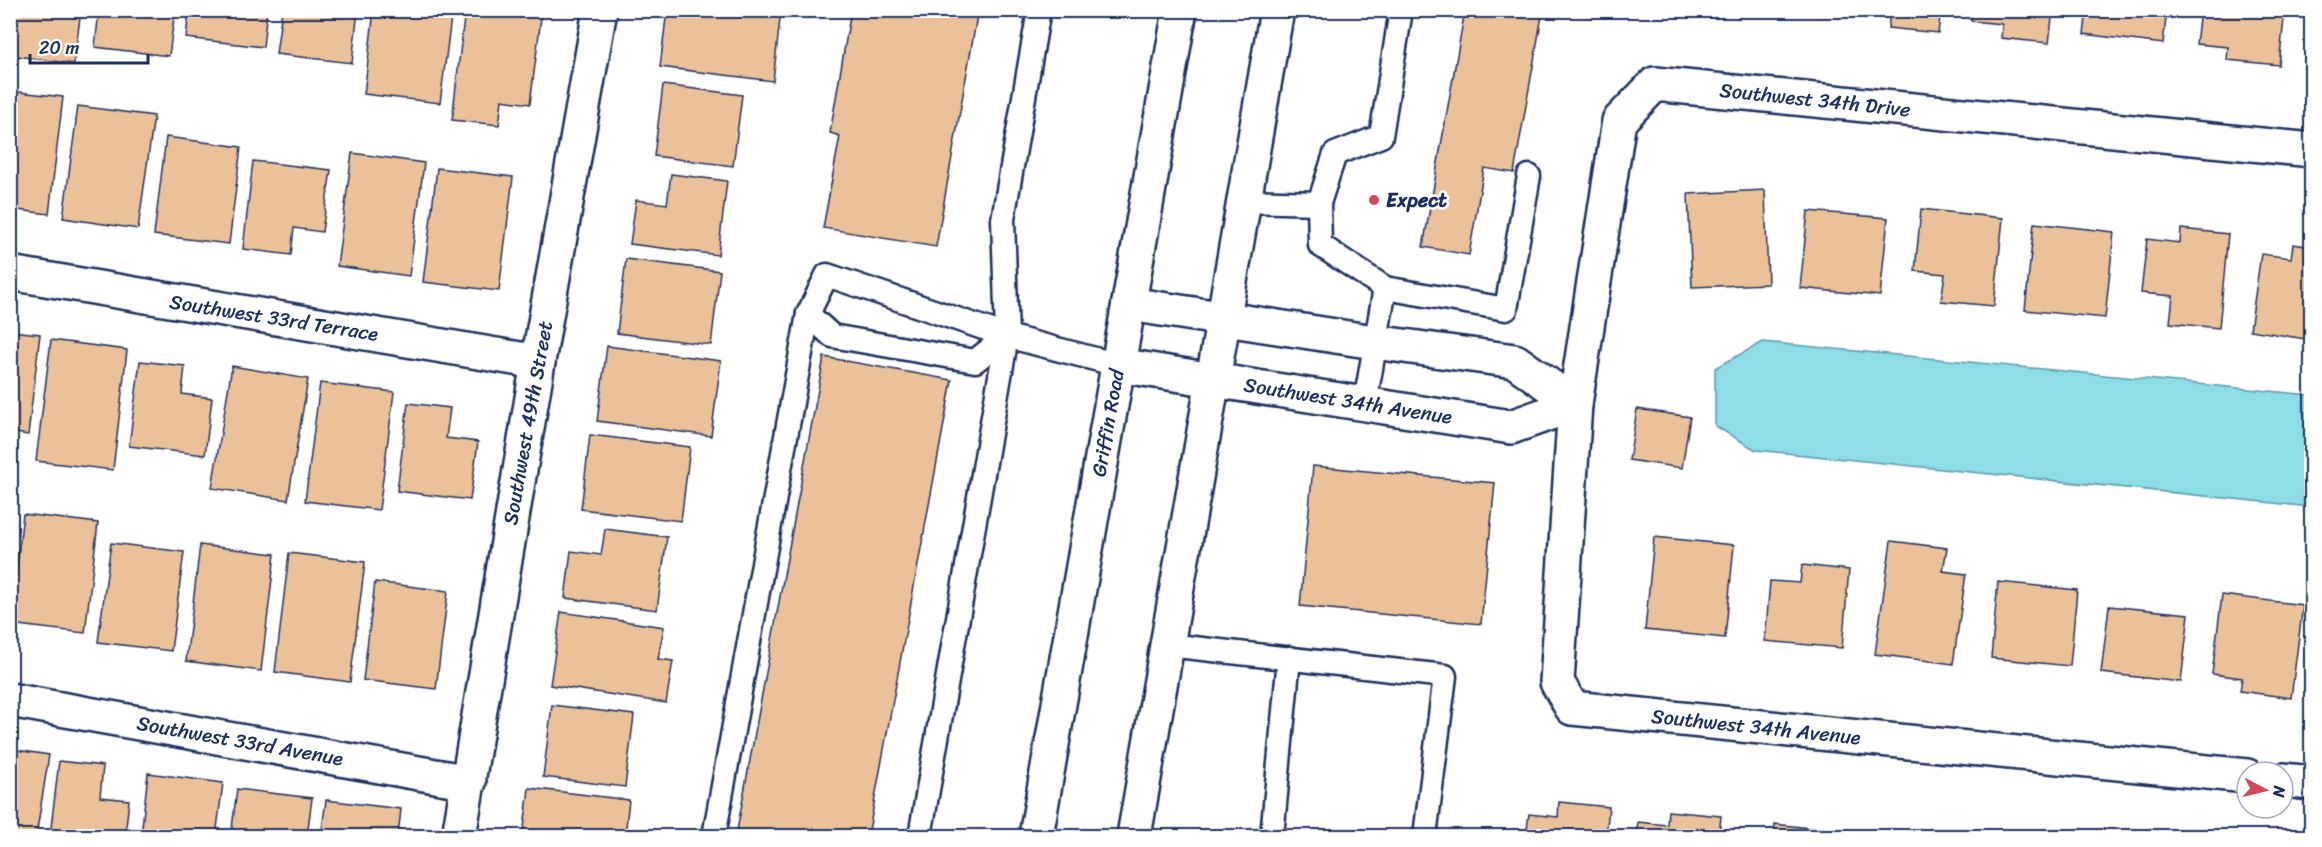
<svg xmlns="http://www.w3.org/2000/svg" width="2322" height="847" font-family="Sriracha,sans-serif">
  <style>
    .water { fill: #8cdde6; stroke: #5f97b0; stroke-width: 1.5 }
    .building { fill: #ebc19a; stroke: #1b2f5e; stroke-width: 1.5 }
    .lines { fill: none; stroke-linecap: round; stroke-linejoin: round }
    .service-casing { stroke: #1b2f5e; stroke-width: 27 }
    .minor-casing { stroke: #1b2f5e; stroke-width: 38 }
    .primary-casing { stroke: #1b2f5e; stroke-width: 38 }
    .service { stroke: #fff; stroke-width: 22 }
    .minor { stroke: #fff; stroke-width: 33 }
    .primary { stroke: #fff; stroke-width: 33 }
    .poi-dot { fill: #d1495b; stroke: #fff; stroke-width: 2 }
    .labels { text-anchor: middle; dominant-baseline: central; stroke-width: 5; stroke-linejoin: round; paint-order: stroke }
    .street-label { font-size: 20px; fill: #1b2f5e; stroke: #fff }
    .poi-label { font-size: 20px; font-weight: bold; fill: #1b2f5e; stroke: #fff; text-anchor: start }
  </style>
  <rect width="100%" height="100%" fill="#fff"/>
  <filter id="ink" filterUnits="userSpaceOnUse"><feTurbulence type="fractalNoise" baseFrequency=".0167" numOctaves="2"/><feDisplacementMap in="SourceGraphic" scale="12" xChannelSelector="R" yChannelSelector="G"/><feConvolveMatrix kernelMatrix="1 2 1 2 8 2 1 2 1" color-interpolation-filters="sRGB"/></filter>
  <g filter="url(#ink)">
    <polygon class="water" points="1763,342 2311,395 2311,507 1756,450 1715,426 1715,368"/>
    <g class="building">
      <polygon points="10,10 81,10 74,64 10,55"/>
      <polygon points="99,10 175,10 169,56 95,47"/>
      <polygon points="189,10 267,10 263,47 186,38"/>
      <polygon points="282,10 358,10 352,63 276,54"/>
      <polygon points="374,10 452,10 440,103 364,94"/>
      <polygon points="465,10 542,10 530,104 502,100 499,125 452,120"/>
      <polygon points="667,10 781,10 773,81 660,67"/>
      <polygon points="851,10 978,10 936,247 823,228 840,136 830,133"/>
      <polygon points="1465,10 1543,10 1514,173 1484,168 1469,255 1423,247"/>
      <polygon points="1776,10 1827,10 1826,15"/>
      <polygon points="1887,10 1941,10 1938,33 1888,28 1890,11"/>
      <polygon points="1972,10 2053,10 2049,43 2001,38 2002,24 1971,21"/>
      <polygon points="2087,10 2167,10 2163,44 2084,34"/>
      <polygon points="2200,10 2285,10 2279,65 2227,60 2228,47 2196,44"/>
      <polygon points="663,85 742,95 733,166 654,156"/>
      <polygon points="10,91 63,97 49,214 10,209"/>
      <polygon points="78,106 154,116 138,229 63,218"/>
      <polygon points="166,137 241,147 229,244 154,235"/>
      <polygon points="352,153 424,163 409,276 337,266"/>
      <polygon points="253,161 331,170 322,232 294,228 291,255 243,249"/>
      <polygon points="437,168 513,177 499,291 423,282"/>
      <polygon points="671,174 727,181 718,255 630,244 636,200 667,204"/>
      <polygon points="1765,190 1768,284 1692,287 1688,194"/>
      <polygon points="1921,209 2003,218 1994,306 1941,301 1945,274 1915,271"/>
      <polygon points="1808,211 1888,218 1880,296 1800,288"/>
      <polygon points="2034,223 2114,232 2105,318 2025,310"/>
      <polygon points="2181,229 2228,234 2219,328 2170,323 2173,296 2141,293 2147,239 2180,243"/>
      <polygon points="2293,244 2312,247 2312,340 2250,330 2261,254 2291,258"/>
      <polygon points="626,259 720,271 711,345 617,333"/>
      <polygon points="10,331 40,334 28,435 10,432"/>
      <polygon points="51,340 127,350 113,470 36,461"/>
      <polygon points="607,346 721,361 711,436 597,421"/>
      <polygon points="824,357 952,380 868,836 736,836"/>
      <polygon points="140,361 185,366 182,394 212,398 205,455 129,446"/>
      <polygon points="232,366 308,379 288,500 212,488"/>
      <polygon points="320,383 394,392 379,510 305,501"/>
      <polygon points="408,403 450,408 446,438 478,442 470,500 397,491"/>
      <polygon points="1637,409 1690,417 1682,468 1629,460"/>
      <polygon points="590,435 690,447 681,521 581,509"/>
      <polygon points="1313,466 1495,483 1481,624 1300,606"/>
      <polygon points="23,514 98,523 85,633 10,624"/>
      <polygon points="605,529 667,537 657,610 565,598 571,551 601,555"/>
      <polygon points="1654,537 1734,545 1725,638 1645,630"/>
      <polygon points="1891,541 1947,548 1943,571 1966,574 1953,664 1875,654"/>
      <polygon points="111,543 184,552 171,651 98,642"/>
      <polygon points="200,545 275,554 261,671 186,661"/>
      <polygon points="289,553 365,562 350,682 275,672"/>
      <polygon points="1802,565 1849,570 1842,648 1765,641 1770,581 1800,583"/>
      <polygon points="375,582 448,591 436,689 363,680"/>
      <polygon points="1998,582 2077,590 2070,666 1991,658"/>
      <polygon points="2222,595 2303,605 2291,698 2240,691 2242,678 2212,674"/>
      <polygon points="2109,606 2189,614 2181,682 2101,673"/>
      <polygon points="561,612 664,627 658,659 673,661 666,703 550,685"/>
      <polygon points="552,705 634,715 625,787 543,777"/>
      <polygon points="10,749 49,755 36,836 10,836"/>
      <polygon points="59,761 103,766 100,797 129,800 125,836 50,836"/>
      <polygon points="148,773 223,783 216,836 141,836"/>
      <polygon points="529,788 629,800 625,836 523,836"/>
      <polygon points="237,789 312,798 307,836 231,836"/>
      <polygon points="326,800 401,809 398,836 321,836"/>
      <polygon points="1559,802 1609,807 1606,836 1526,836 1529,814 1558,817"/>
      <polygon points="1668,811 1721,816 1719,836 1636,836 1638,822 1667,825"/>
      <polygon points="1775,824 1827,830 1826,836 1774,836"/>
      <polygon points="1890,833 1914,836 1890,836"/>
    </g>
    <g class="lines">
      <defs>
        <g id="service">
          <polyline points="1245,201 1319,203 1335,154 1381,136 1401,10"/>
          <polyline points="1319,203 1320,245 1385,288 1506,309 1529,176"/>
          <polyline points="1007,336 975,361 832,336 808,314 827,275 1007,336 1118,365"/>
          <polyline points="1365,403 1385,288"/>
          <polyline points="1167,645 1445,676 1425,836"/>
          <polyline points="714,836 808,314"/>
          <polyline points="920,836 1007,336 1003,219 1039,10"/>
          <polyline points="1272,836 1289,658"/>
        </g>
        <g id="minor">
          <polyline points="10,273 538,362"/>
          <polyline points="1129,304 1374,342 1515,361 1575,404"/>
          <polyline points="1118,365 1511,427 1575,404"/>
          <polyline points="10,700 469,782"/>
          <polyline points="2247,776 1572,708 1557,682 1575,404 1619,121 1655,84 2312,150"/>
          <polyline points="2283,780 2312,783"/>
          <polyline points="459,836 538,362 600,10"/>
        </g>
        <g id="primary">
          <polyline points="1036,836 1180,10"/>
          <polyline points="1134,836 1277,10"/>
        </g>
      </defs>
      <use href="#service" class="service-casing"/>
      <use href="#minor" class="minor-casing"/>
      <use href="#primary" class="primary-casing"/>
      <use href="#service" class="service"/>
      <use href="#minor" class="minor"/>
      <use href="#primary" class="primary"/>
    </g>
  </g>
  <circle class="poi-dot" cx="1374" cy="200" r="6"/>
  <g class="labels">
    <g class="street-label">
      <text transform="translate(1815 100) rotate(6)">Southwest 34th Drive</text>
      <text transform="translate(274 318) rotate(9)">Southwest 33rd Terrace</text>
      <text transform="translate(1348 401) rotate(9)">Southwest 34th Avenue</text>
      <text transform="translate(528 423) rotate(-80)">Southwest 49th Street</text>
      <text transform="translate(1108 423) rotate(-80)">Griffin Road</text>
      <text transform="translate(1756 727) rotate(6)">Southwest 34th Avenue</text>
      <text transform="translate(240 741) rotate(10)">Southwest 33rd Avenue</text>
    </g>
    <g class="poi-label">
      <text x="1386" y="200">Expect</text>
    </g>
  </g>
  <rect width="2322" height="847" fill="none" stroke="#fff" stroke-width="36"/>
  <rect x="18" y="18" width="2286" height="811" fill="none" stroke="#1b2f5e" stroke-width="2" filter="url(#ink)"/>
  <g transform="translate(2265 790) rotate(97)"><circle r="28" fill="#ffffff" stroke="#a4acbf" stroke-width="1.5"/>
  <path d="M0-4.5L10 22L0 15L-10 22Z" fill="#d1495b"/>
  <text y="-9" font-size="16" font-weight="bold" text-anchor="middle" fill="#1b2f5e">N</text>
  </g>
  <path d="M30 54v9h118v-9" fill="none" stroke="#1b2f5e" stroke-width="3"/>
  <text x="39" y="54" font-size="18" fill="#1b2f5e" stroke="#ffffff" stroke-width="4.5" paint-order="stroke">20 m</text>
</svg>
